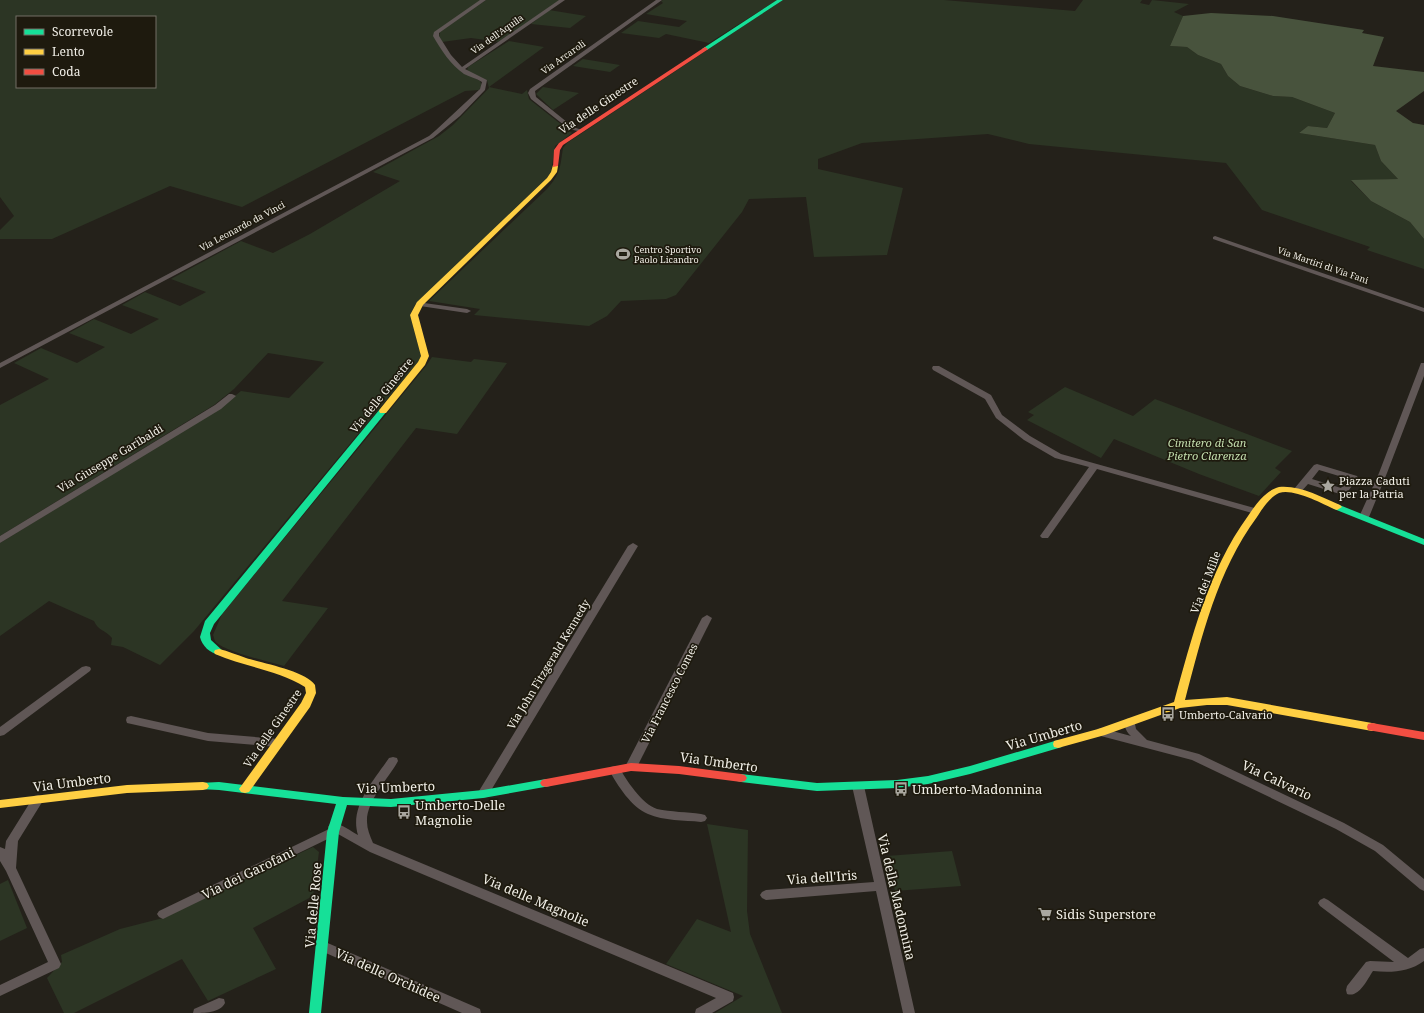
<svg xmlns="http://www.w3.org/2000/svg" width="1424" height="1013" font-family="'Noto Serif',serif">
  <style>
    .green { fill: #2c3524; fill-rule: evenodd }
    .forest { fill: #48533d }
    .lines { fill: none; stroke-linecap: round; stroke-linejoin: round }
    .street { fill: #605756; fill-rule: evenodd }
    .fast { fill: #16e098; fill-rule: evenodd }
    .slow { fill: #ffcf43; fill-rule: evenodd }
    .jam { fill: #f24e42; fill-rule: evenodd }
    .labels { text-anchor: middle; dominant-baseline: central; stroke-width: 3.5; stroke-linejoin: round; paint-order: stroke }
    .far-street-label { font-size: 9px; fill: #f1efe7; stroke: #1e1a0e }
    .far-poi-label { font-size: 9px; fill: #f1efe7; stroke: #1e1a0e; text-anchor: start }
    .street-label { font-size: 11px; fill: #f1efe7; stroke: #1e1a0e }
    .park-label { font-size: 11px; font-style: italic; fill: #c2ddad; stroke: #1e1a0e }
    .poi-label { font-size: 11px; fill: #f1efe7; stroke: #1e1a0e; text-anchor: start }
    .near-street-label { font-size: 13px; fill: #f1efe7; stroke: #1e1a0e }
    .near-poi-label { font-size: 13px; fill: #f1efe7; stroke: #1e1a0e; text-anchor: start }
  </style>
  <rect width="100%" height="100%" fill="#24211a"/>
  <g class="green">
    <path d="M0,0H482L436,32L458,68L480,81L482,86L479,90L465,91L242,207L170,186L52,239H0V230L14,216L0,197ZM17,17H155V87H17Z"/>
    <polygon points="486,0 560,0 500,42 471,38 442,42 439,37 440,32"/>
    <polygon points="663,0 777,0 709,43 666,34 659,38 621,33 638,21 679,27 687,21 646,14 663,3 661,1"/>
    <path d="M783,0H944L1075,11L1083,0H1142L1140,3L1149,5L1152,0L1189,4L1174,12L1183,16L1170,46L1187,47L1198,55L1221,64L1228,76L1240,86L1273,96L1292,97L1335,113L1327,128L1308,126L1299,133L1375,145L1381,161L1398,179L1351,181L1371,201L1410,222L1424,239V269L1367,250L1370,247L1262,210L1226,163L1029,144L988,134L862,143L818,159V169L903,188L887,255L814,257L806,197L749,199L742,212L676,295L666,299L621,301L607,316L589,326L474,315L480,309L429,301L547,189C561,173 560,167 563,148L567,143Z"/>
    <polygon points="549,10 586,16 570,28 531,24"/>
    <path d="M509,41L544,47L489,87L522,94L527,90L529,99L572,133L555,146L551,172L546,179L415,305L410,315L421,356L418,362L194,631L160,665L123,647L111,645L112,638C106,630 98,631 94,621L49,601L0,636V543L220,408L241,391L289,398L324,362L268,353L234,389L214,405L0,536V405L49,379L14,363L41,348L77,363L105,347L69,333L94,319L131,334L159,319L122,305L145,292L180,306L206,292L171,279L241,241L273,253L310,234L400,181L373,172L439,136L453,125L489,88L487,80L467,71L468,67Z"/>
    <polygon points="583,59 620,65 610,72 573,66"/>
    <polygon points="543,87 579,93 553,110 536,94"/>
    <path d="M432,357L471,362L474,359L507,363L457,434L416,428L282,601L328,608L284,666C270,662 222,651 215,641C214,639 214,637 213,635L222,614L426,366Z"/>
    <polygon points="1065,387 1133,416 1155,399 1292,451 1275,468 1281,472 1259,496 1199,474 1114,439 1101,458 1027,420 1034,415 1028,412"/>
    <polygon points="707,824 748,830 747,911 750,934 782,1013 715,1013 743,996 666,964 697,919 731,932"/>
    <polygon points="313,847 319,852 313,896 253,928 276,969 208,1001 182,959 74,1013 64,1013 47,978 62,962 61,955 120,929 163,918"/>
    <polygon points="952,851 961,886 895,891 887,856"/>
    <polygon points="8,880 27,928 0,941 0,884"/>
  </g>
  <polygon class="forest" points="1211,13 1273,16 1364,30 1362,33 1384,37 1373,66 1424,72 1424,91 1396,111 1413,123 1424,125 1424,239 1410,222 1371,201 1351,180 1398,179 1381,161 1375,145 1299,133 1308,126 1327,128 1335,113 1292,97 1273,96 1240,86 1228,76 1221,64 1198,55 1187,47 1170,46 1183,16"/>
  <g class="lines">
    <g class="street">
      <path d="M480,0H486L439,33V36L451,55L462,67L559,0H565L465,69L487,80L485,90L460,116L433,138L0,368V363L429,136L436,130L480,89L482,82C476,78 470,77 464,74C451,65 441,50 433,36L434,32Z"/>
      <polygon points="656,0 662,0 535,91 536,97 573,127 582,130 582,132 569,129 531,99 528,93 530,89"/>
      <polygon points="1215,236 1424,308 1424,312 1213,239 1213,237"/>
      <polygon points="417,302 467,309 471,311 467,313 420,306 416,304"/>
      <polygon points="1421,363 1424,363 1424,376 1387,473 1369,517 1367,519 1361,519 1359,517 1379,473"/>
      <polygon points="933,366 939,366 991,395 1002,415 1030,436 1061,454 1258,509 1260,511 1255,514 1252,513 1097,469 1048,538 1042,538 1040,536 1089,467 1055,458 1024,440 996,418 985,399 933,370 932,368"/>
      <polygon points="229,394 232,394 236,396 221,409 0,543 0,536 215,405"/>
      <path d="M1317,464L1357,476L1358,478L1346,494L1343,495L1308,484L1300,493H1294L1293,491L1294,489L1314,465ZM1319,470L1349,479L1341,488L1312,479Z"/>
      <polygon points="633,543 638,546 487,797 483,798 479,797 477,794 479,791 628,546"/>
      <polygon points="707,615 712,618 637,767 635,770 631,771 627,770 625,767 702,618"/>
      <polygon points="86,666 90,667 91,669 90,671 4,735 0,736 0,727 82,667"/>
      <polygon points="131,716 208,733 278,739 282,740 283,743 282,746 278,747 208,741 127,723 126,720 127,717"/>
      <path d="M1130,718L1134,719L1136,729L1147,740L1199,754L1344,823L1383,845L1424,879V891L1420,889L1375,851L1336,829L1192,760L1097,735L1096,732L1097,729L1101,728L1131,736C1126,732 1123,725 1126,719Z"/>
      <path d="M393,757L397,758L398,761C389,778 366,801 367,822C367,829 370,836 373,843L733,993L734,997L733,1001L712,1013H695L696,1009L716,998L370,852L338,834L167,917L163,919L159,917L157,914L159,911L329,829L328,827L330,824C339,821 350,831 358,835C349,807 374,780 389,758Z"/>
      <path d="M615,766L619,767C626,780 642,804 657,809C671,812 687,812 701,814L705,815L707,818L705,821L701,822C684,820 664,821 648,814C631,807 618,786 609,770L611,767Z"/>
      <polygon points="858,782 862,783 864,786 915,1013 903,1013 876,891 766,900 762,898 760,895 762,892 766,890 874,882 852,786 854,783"/>
      <polygon points="38,795 42,796 44,799 18,841 16,868 61,964 59,968 0,996 0,985 48,962 6,871 0,861 0,847 5,849 6,841 34,796"/>
      <path d="M1324,898L1328,900L1408,958L1420,949L1424,948V961C1409,972 1391,973 1373,971C1367,980 1359,998 1347,994L1346,990L1347,986L1366,962L1370,961L1394,962L1320,906L1318,903L1320,900Z"/>
      <polygon points="323,941 480,1009 481,1013 462,1013 319,950 317,946 319,942"/>
      <path d="M219,998L224,999L225,1003C220,1013 204,1013 193,1013L194,1009Z"/>
    </g>
    <g class="fast">
      <polygon points="777,0 783,0 707,50 702,49"/>
      <path d="M380,409H386L387,411L214,624L210,633L211,640L224,652L223,654L219,655C210,653 202,646 200,637L205,621Z"/>
      <polygon points="1337,504 1424,539 1424,545 1334,509 1332,507 1334,505"/>
      <polygon points="1058,740 1062,741 1063,744 1062,747 970,774 928,784 897,788 817,791 741,782 737,781 735,778 737,775 741,774 817,783 897,780 928,776 970,766"/>
      <polygon points="546,779 550,780 552,783 550,786 483,798 391,807 347,805 339,832 321,1013 309,1013 327,832 336,804 219,790 199,789 197,786 199,783 219,782 343,797 391,799 483,790"/>
    </g>
    <g class="slow">
      <polygon points="553,165 558,166 557,172 551,180 423,305 418,315 429,356 425,365 386,413 380,413 379,411 380,409 418,362 421,356 410,315 417,302 547,178 551,172"/>
      <path d="M1279,487C1300,485 1321,497 1340,505L1342,507L1337,510L1334,509C1321,503 1293,488 1279,493C1270,497 1262,509 1257,517C1217,571 1202,636 1185,700L1227,697L1372,723L1376,724L1377,727L1376,730L1372,731L1227,705H1207L1180,708L1105,735L1058,748L1054,747L1053,744L1054,741L1098,729L1174,702C1192,637 1208,571 1248,516C1256,504 1265,491 1279,487Z"/>
      <path d="M219,649C228,651 237,655 246,658C262,663 306,671 315,685L316,693L310,707L249,792L245,793L241,792L239,789L301,703L306,693L305,687C278,670 245,667 215,654L214,652L215,650Z"/>
      <polygon points="203,782 207,783 209,786 207,789 203,790 127,793 0,808 0,800 127,785"/>
    </g>
    <g class="jam">
      <polygon points="705,47 708,49 707,50 563,145 560,150 558,166 553,167 554,150 559,143"/>
      <polygon points="1372,723 1424,732 1424,740 1368,730 1367,727 1368,724"/>
      <polygon points="631,763 679,766 741,774 745,775 747,778 745,781 741,782 679,774 631,771 546,787 542,786 540,783 542,780 546,779"/>
    </g>
  </g>
  <defs>
    <symbol id="stadium-bare" viewBox="-9 -9 18 18"><path d="M0-5a6.5 5 0 1 0 0 10a6.5 5 0 1 0 0-10ZM-3.5-1.8h7v3.6h-7Z" fill="#a9a79f" stroke="#1e1a0e" stroke-width="2.5" paint-order="stroke"/></symbol>
    <symbol id="sight-bare" viewBox="-9 -9 18 18"><path d="M0-6L1.8-2.2L6-1.7L2.9 1.2L3.7 5.4L0 3.3L-3.7 5.4L-2.9 1.2L-6-1.7L-1.8-2.2Z" fill="#a9a79f" stroke="#1e1a0e" stroke-width="2.5" paint-order="stroke"/></symbol>
    <symbol id="bus-bare" viewBox="-9 -9 18 18"><path d="M-5-6H5V4H4V6H2V4H-2V6H-4V4H-5ZM-3.5-4V0h7V-4ZM-3.5 1.2v1.5H-2V1.2ZM2 1.2v1.5H3.5V1.2Z" fill="#a9a79f" stroke="#1e1a0e" stroke-width="2.5" paint-order="stroke"/></symbol>
    <symbol id="supermarket-bare" viewBox="-9 -9 18 18"><path d="M-6-5.5h2.5l.6 2H6L4.5 2H-2.5L-4.4-4H-6ZM-1.5 3.2a1.3 1.3 0 1 0 .1 0ZM3 3.2a1.3 1.3 0 1 0 .1 0Z" fill="#a9a79f" stroke="#1e1a0e" stroke-width="2.5" paint-order="stroke"/></symbol>
  </defs>
  <g fill-rule="evenodd">
    <use href="#stadium-bare" x="613" y="244" width="20" height="20"/>
    <use href="#sight-bare" x="1318" y="476" width="20" height="20"/>
    <use href="#bus-bare" x="1158" y="704" width="20" height="20"/>
    <use href="#bus-bare" x="891" y="779" width="20" height="20"/>
    <use href="#bus-bare" x="394" y="802" width="20" height="20"/>
    <use href="#supermarket-bare" x="1035" y="904" width="20" height="20"/>
  </g>
  <g class="labels">
    <g class="far-street-label">
      <text transform="translate(497 34) rotate(-35)">Via dell'Aquila</text>
      <text transform="translate(563 57) rotate(-35)">Via Arcaroli</text>
      <text transform="translate(242 226) rotate(-28)">Via Leonardo da Vinci</text>
      <text transform="translate(1323 265) rotate(19)">Via Martiri di Via Fani</text>
    </g>
    <g class="far-poi-label">
      <text x="634" y="249">Centro Sportivo<tspan x="634" dy="10">Paolo Licandro</tspan></text>
    </g>
    <g class="street-label">
      <text transform="translate(598 105) rotate(-34)">Via delle Ginestre</text>
      <text transform="translate(381 395) rotate(-51)">Via delle Ginestre</text>
      <text transform="translate(110 458) rotate(-31)">Via Giuseppe Garibaldi</text>
      <text transform="translate(1205 582) rotate(-69)">Via dei Mille</text>
      <text transform="translate(548 664) rotate(-59)">Via John Fitzgerald Kennedy</text>
      <text transform="translate(669 693) rotate(-63)">Via Francesco Comes</text>
      <text transform="translate(272 728) rotate(-55)">Via delle Ginestre</text>
    </g>
    <g class="park-label">
      <text x="1207" y="442">Cimitero di San<tspan x="1207" dy="13">Pietro Clarenza</tspan></text>
    </g>
    <g class="poi-label">
      <text x="1339" y="480">Piazza Caduti<tspan x="1339" dy="13">per la Patria</tspan></text>
      <text x="1179" y="714">Umberto-Calvario</text>
    </g>
    <g class="near-street-label">
      <text transform="translate(1044 735) rotate(-16)">Via Umberto</text>
      <text transform="translate(719 762) rotate(8)">Via Umberto</text>
      <text transform="translate(1277 780) rotate(25)">Via Calvario</text>
      <text transform="translate(72 782) rotate(-7)">Via Umberto</text>
      <text transform="translate(396 787) rotate(-2)">Via Umberto</text>
      <text transform="translate(248 873) rotate(-26)">Via dei Garofani</text>
      <text transform="translate(822 877) rotate(-4)">Via dell'Iris</text>
      <text transform="translate(897 897) rotate(77)">Via della Madonnina</text>
      <text transform="translate(536 900) rotate(23)">Via delle Magnolie</text>
      <text transform="translate(313 905) rotate(-85)">Via delle Rose</text>
      <text transform="translate(388 975) rotate(24)">Via delle Orchidee</text>
    </g>
    <g class="near-poi-label">
      <text x="912" y="789">Umberto-Madonnina</text>
      <text x="415" y="805">Umberto-Delle<tspan x="415" dy="15">Magnolie</tspan></text>
      <text x="1056" y="914">Sidis Superstore</text>
    </g>
  </g>
  <rect x="16" y="16" width="140" height="72" fill="#1e1a0e" stroke="#726f65"/>
  <rect x="24" y="29" width="20" height="6" fill="#16e098" stroke="#726f65"/>
  <text x="52" y="36" font-size="12" fill="#f1efe7">Scorrevole</text>
  <rect x="24" y="49" width="20" height="6" fill="#ffcf43" stroke="#726f65"/>
  <text x="52" y="56" font-size="12" fill="#f1efe7">Lento</text>
  <rect x="24" y="69" width="20" height="6" fill="#f24e42" stroke="#726f65"/>
  <text x="52" y="76" font-size="12" fill="#f1efe7">Coda</text>
</svg>
